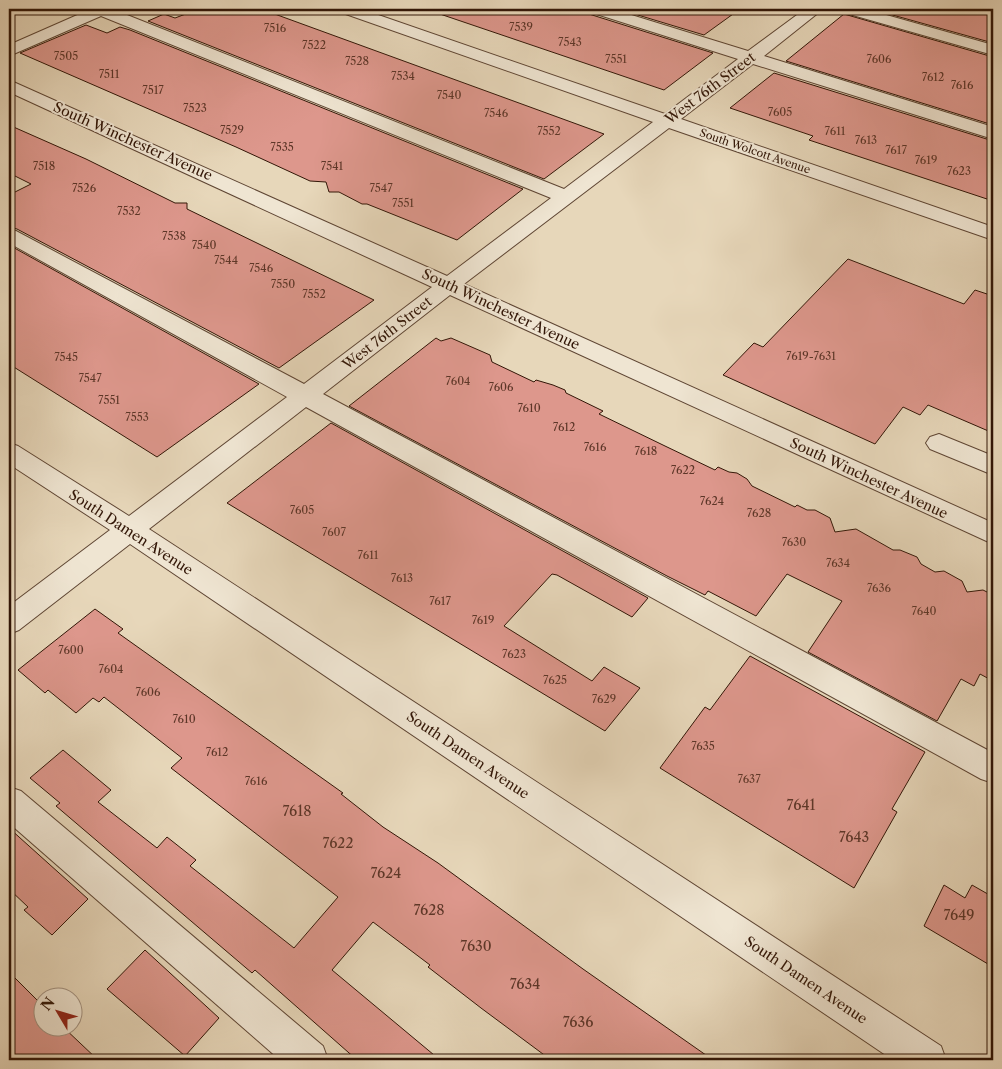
<svg xmlns="http://www.w3.org/2000/svg" width="1002" height="1069" font-family="'Libre Caslon Text',serif">
  <style>
    .building { fill: #dd978c; stroke: #321607 }
    .lines { fill: none; stroke-linecap: round; stroke-linejoin: round }
    .minor-casing { stroke: #5f4634; stroke-width: 2 }
    .minor { fill: #efe5d2; fill-rule: evenodd }
    .rail { stroke: #321607; stroke-width: 2.5; stroke-dasharray: 5.5 5.5; stroke-linecap: butt }
    .labels { text-anchor: middle; dominant-baseline: central; stroke-width: 4; stroke-linejoin: round; paint-order: stroke }
    .number-label { font-size: 11px; fill: #5d3628 }
    .far-street-label { font-size: 11px; fill: #321607; stroke: #efe5d2 }
    .street-label { font-size: 14px; fill: #321607; stroke: #efe5d2 }
    .near-number-label { font-size: 14px; fill: #5d3628 }
  </style>
  <rect width="100%" height="100%" fill="#e7d7ba"/>
  <filter id="stains"><feTurbulence type="fractalNoise" baseFrequency=".004" numOctaves="4"/><feColorMatrix values="0 0 0 0 .2 0 0 0 0 .09 0 0 0 0 .02 0 0 0 .5 -.17"/></filter>
  <radialGradient id="worn" r=".72"><stop offset=".6" stop-color="#630" stop-opacity="0"/><stop offset="1" stop-color="#630" stop-opacity=".3"/></radialGradient>
  <g class="building">
    <polygon points="199,9 261,9 604,134 544,179 148,21 164,14 175,18"/>
    <polygon points="438,9 586,9 589,14 713,53 664,90 437,13"/>
    <polygon points="618,9 740,9 704,35"/>
    <polygon points="871,9 993,9 993,43"/>
    <polygon points="844,14 993,57 993,125 786,61"/>
    <polygon points="86,25 107,33 120,27 130,30 523,189 457,240 367,204 362,204 339,192 329,192 326,182 310,181 236,147 20,53"/>
    <polygon points="774,73 993,141 993,201 809,140 813,136 730,108"/>
    <polygon points="9,125 86,159 175,203 187,203 187,209 374,300 279,368 17,229 9,227 9,195 31,184 9,173"/>
    <polygon points="9,245 259,384 157,457 9,364"/>
    <polygon points="848,259 964,304 975,290 993,296 993,433 928,405 920,415 903,407 875,444 723,375 754,343 763,347"/>
    <polygon points="436,338 441,341 451,338 490,355 492,362 534,382 536,380 553,385 565,390 566,393 603,411 599,414 665,446 715,470 718,467 729,472 737,473 747,479 752,486 795,507 797,505 807,510 815,510 830,518 835,532 856,529 893,550 900,550 917,557 921,564 935,572 944,571 962,581 967,592 983,590 993,595 993,681 980,674 974,686 961,679 937,721 808,652 842,601 787,574 756,616 708,591 705,595 667,576 349,406"/>
    <polygon points="331,423 648,598 632,617 557,575 552,574 504,626 592,681 604,667 640,688 605,731 227,503"/>
    <polygon points="95,609 123,629 118,633 343,793 341,794 383,827 438,863 583,969 713,1060 551,1060 481,1008 428,967 430,965 373,922 332,970 440,1060 357,1060 255,970 252,973 56,806 60,803 30,778 63,750 111,790 98,802 157,848 167,837 196,860 190,866 294,948 338,897 171,768 182,758 104,697 99,702 93,698 76,713 48,690 45,693 18,670"/>
    <polygon points="750,656 925,752 892,809 897,812 854,888 660,768 705,707 710,710"/>
    <polygon points="9,828 88,899 52,935 24,910 28,907 9,889"/>
    <polygon points="944,885 965,898 972,885 993,897 993,967 924,926"/>
    <polygon points="145,950 219,1018 185,1056 107,989"/>
    <polygon points="9,972 42,1005 42,1026 62,1026 98,1060 9,1060"/>
  </g>
  <g class="lines">
    <defs>
      <g id="minor">
        <polygon points="91,9 112,9 564,189 653,122 340,12 338,9 361,9 665,114 738,59 590,12 588,9 612,9 748,51 805,9 823,9 764,56 993,127 993,139 753,64 681,119 993,227 993,240 669,128 464,284 993,523 993,544 450,295 323,394 993,753 993,783 981,779 306,407 149,529 941,1046 946,1060 893,1060 130,544 19,630 9,634 9,606 110,530 9,464 9,443 18,446 129,516 287,397 9,243 9,229 16,231 304,384 432,287 9,92 9,80 447,276 551,198 101,16 9,56 9,45"/>
        <polygon points="840,9 865,9 993,45 993,55 842,12"/>
        <polygon points="939,434 993,456 993,475 930,449 926,443 930,437"/>
        <polygon points="9,787 21,791 323,1046 328,1060 280,1060 9,823"/>
      </g>
    </defs>
    <use href="#minor" class="minor-casing"/>
    <use href="#minor" class="minor"/>
    <polyline class="rail" points="9,18 31,9"/>
  </g>
  <g class="labels">
    <g class="number-label">
      <text x="521" y="27">7539</text>
      <text x="275" y="28">7516</text>
      <text x="570" y="42">7543</text>
      <text x="314" y="45">7522</text>
      <text x="66" y="56">7505</text>
      <text x="616" y="59">7551</text>
      <text x="879" y="59">7606</text>
      <text x="357" y="61">7528</text>
      <text x="109" y="74">7511</text>
      <text x="403" y="76">7534</text>
      <text x="933" y="77">7612</text>
      <text x="962" y="85">7616</text>
      <text x="153" y="90">7517</text>
      <text x="449" y="95">7540</text>
      <text x="195" y="108">7523</text>
      <text x="780" y="112">7605</text>
      <text x="496" y="113">7546</text>
      <text x="232" y="130">7529</text>
      <text x="549" y="131">7552</text>
      <text x="835" y="131">7611</text>
      <text x="866" y="140">7613</text>
      <text x="282" y="147">7535</text>
      <text x="896" y="150">7617</text>
      <text x="926" y="160">7619</text>
      <text x="44" y="166">7518</text>
      <text x="332" y="166">7541</text>
      <text x="959" y="171">7623</text>
      <text x="84" y="188">7526</text>
      <text x="381" y="188">7547</text>
      <text x="403" y="203">7551</text>
      <text x="129" y="211">7532</text>
      <text x="174" y="236">7538</text>
      <text x="204" y="245">7540</text>
      <text x="226" y="260">7544</text>
      <text x="261" y="268">7546</text>
      <text x="283" y="284">7550</text>
      <text x="314" y="294">7552</text>
      <text x="811" y="356">7619-7631</text>
      <text x="66" y="357">7545</text>
      <text x="90" y="378">7547</text>
      <text x="458" y="381">7604</text>
      <text x="501" y="387">7606</text>
      <text x="109" y="400">7551</text>
      <text x="529" y="408">7610</text>
      <text x="137" y="417">7553</text>
      <text x="564" y="427">7612</text>
      <text x="595" y="447">7616</text>
      <text x="646" y="451">7618</text>
      <text x="683" y="470">7622</text>
      <text x="712" y="501">7624</text>
      <text x="302" y="510">7605</text>
      <text x="759" y="513">7628</text>
      <text x="334" y="532">7607</text>
      <text x="794" y="542">7630</text>
      <text x="368" y="555">7611</text>
      <text x="838" y="563">7634</text>
      <text x="402" y="578">7613</text>
      <text x="879" y="588">7636</text>
      <text x="440" y="601">7617</text>
      <text x="924" y="611">7640</text>
      <text x="483" y="620">7619</text>
      <text x="71" y="650">7600</text>
      <text x="514" y="654">7623</text>
      <text x="111" y="669">7604</text>
      <text x="555" y="680">7625</text>
      <text x="148" y="692">7606</text>
      <text x="604" y="699">7629</text>
      <text x="184" y="719">7610</text>
      <text x="703" y="746">7635</text>
      <text x="217" y="752">7612</text>
      <text x="749" y="779">7637</text>
      <text x="256" y="781">7616</text>
    </g>
    <g class="far-street-label">
      <text transform="translate(755 151) rotate(19)">South Wolcott Avenue</text>
    </g>
    <g class="street-label">
      <text transform="translate(710 88) rotate(-37)">West 76th Street</text>
      <text transform="translate(133 141) rotate(24)">South Winchester Avenue</text>
      <text transform="translate(501 309) rotate(25)">South Winchester Avenue</text>
      <text transform="translate(387 333) rotate(-38)">West 76th Street</text>
      <text transform="translate(869 478) rotate(25)">South Winchester Avenue</text>
      <text transform="translate(131 532) rotate(33)">South Damen Avenue</text>
      <text transform="translate(468 755) rotate(34)">South Damen Avenue</text>
      <text transform="translate(806 980) rotate(34)">South Damen Avenue</text>
    </g>
    <g class="near-number-label">
      <text x="801" y="805">7641</text>
      <text x="297" y="811">7618</text>
      <text x="854" y="837">7643</text>
      <text x="338" y="843">7622</text>
      <text x="386" y="873">7624</text>
      <text x="429" y="910">7628</text>
      <text x="959" y="915">7649</text>
      <text x="476" y="946">7630</text>
      <text x="525" y="984">7634</text>
      <text x="578" y="1022">7636</text>
    </g>
  </g>
  <rect width="1002" height="1069" fill="none" stroke="#e7d7ba" stroke-width="30"/>
  <rect x="10" y="10" width="982" height="1049" fill="none" stroke="#321607" stroke-width="2.5"/>
  <rect x="15" y="15" width="972" height="1039" fill="none" stroke="#321607"/>
  <g transform="translate(58 1012) rotate(308)"><circle r="24" fill="#efe5d2" stroke="#a39281"/>
  <path d="M0-4L9 19L0 12L-9 19Z" fill="#8f2418"/>
  <text y="-8" font-size="14" font-weight="bold" text-anchor="middle" fill="#321607">N</text>
  </g>
  <rect width="100%" height="100%" filter="url(#stains)"/>
  <rect width="100%" height="100%" fill="url(#worn)"/>
</svg>
